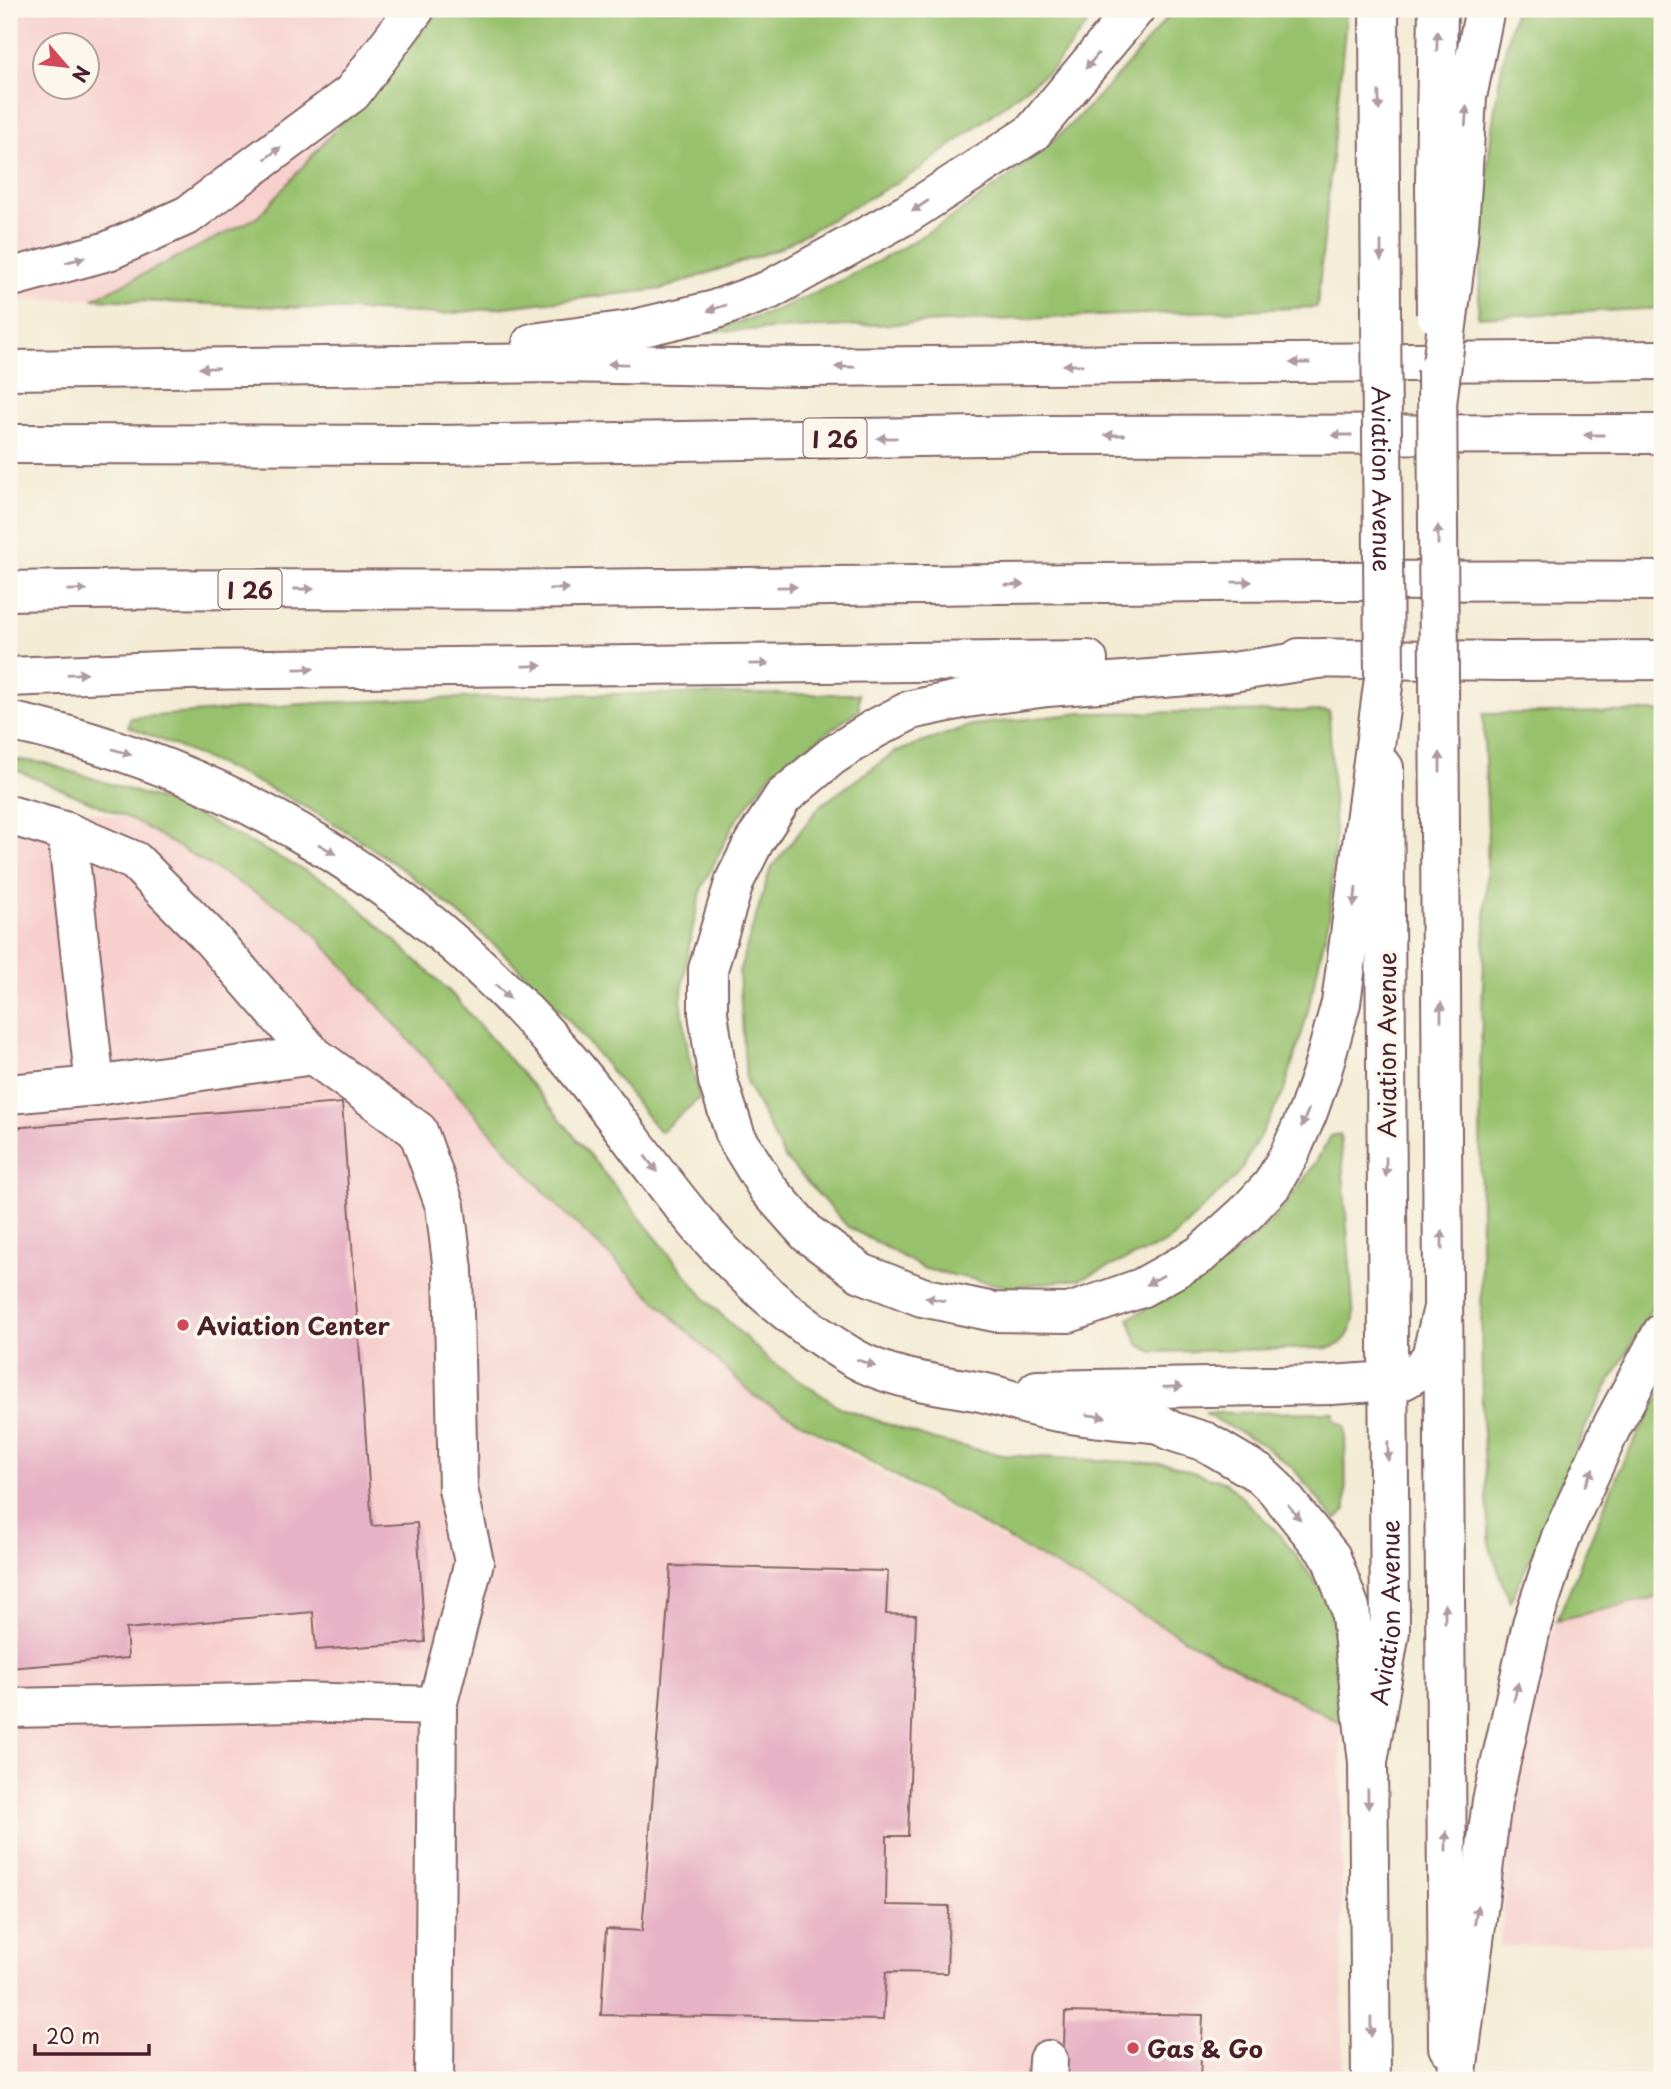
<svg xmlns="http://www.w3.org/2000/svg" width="1671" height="2089" font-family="'Playpen Sans',sans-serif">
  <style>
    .built { fill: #f7d0cd; fill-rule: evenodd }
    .green { fill: #98c16d; stroke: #71704c; stroke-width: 2 }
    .building { fill: #e7b2c5 }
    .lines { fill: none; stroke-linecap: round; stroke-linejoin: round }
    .minor-casing { stroke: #856666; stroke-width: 42 }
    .highway-casing { stroke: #856666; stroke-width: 42 }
    .minor { stroke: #fff; stroke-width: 38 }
    .highway { stroke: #fff; stroke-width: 38 }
    .minor-bridge-casing { stroke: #856666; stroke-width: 42; stroke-linecap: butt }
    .highway-bridge-casing { stroke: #856666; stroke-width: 42; stroke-linecap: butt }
    .minor-bridge { stroke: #fff; stroke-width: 38 }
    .highway-bridge { stroke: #fff; stroke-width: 38 }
    .oneway { fill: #ae9aa0 }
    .poi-dot { fill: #d1495b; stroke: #fbf7ec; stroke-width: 2.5 }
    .labels { text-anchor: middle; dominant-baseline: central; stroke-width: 7; stroke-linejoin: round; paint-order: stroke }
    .shield { fill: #fbf7ec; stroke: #7f6065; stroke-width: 2 }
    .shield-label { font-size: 23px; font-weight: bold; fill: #4a1f2b }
    .street-label { font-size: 24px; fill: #4a1f2b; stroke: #fbf7ec }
    .poi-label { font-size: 24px; font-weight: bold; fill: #4a1f2b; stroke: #fbf7ec; text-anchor: start }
  </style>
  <rect width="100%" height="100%" fill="#fbf7ec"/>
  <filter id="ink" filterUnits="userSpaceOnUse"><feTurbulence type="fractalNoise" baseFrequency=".0143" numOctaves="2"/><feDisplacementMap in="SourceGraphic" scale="14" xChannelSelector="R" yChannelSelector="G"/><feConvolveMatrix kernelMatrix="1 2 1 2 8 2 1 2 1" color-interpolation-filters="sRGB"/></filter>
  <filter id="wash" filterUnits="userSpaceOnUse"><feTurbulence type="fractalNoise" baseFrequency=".00686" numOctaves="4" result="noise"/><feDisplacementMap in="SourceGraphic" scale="28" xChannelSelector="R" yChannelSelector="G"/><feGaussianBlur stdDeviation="1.57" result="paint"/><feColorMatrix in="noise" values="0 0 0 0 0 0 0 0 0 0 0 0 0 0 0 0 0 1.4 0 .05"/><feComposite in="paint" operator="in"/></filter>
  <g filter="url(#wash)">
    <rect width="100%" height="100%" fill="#f3ebd4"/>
    <g class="built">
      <path d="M9,9H442L258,217L93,299L9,300ZM46,46H88V88H46Z"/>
      <polygon points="9,796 133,820 303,921 550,1198 755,1396 850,1456 1341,1723 1343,2080 9,2080"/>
      <polygon points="1662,1596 1662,1944 1500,1946 1517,1768 1537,1682 1557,1620"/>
    </g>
    <g class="green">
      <polygon points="442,9 1099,9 1054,67 919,170 778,249 662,289 444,314 93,299 258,217"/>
      <path d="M1174,9H1347L1317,307L700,332C723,326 749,321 771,312C867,273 961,218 1040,152C1090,110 1133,59 1174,9Z"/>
      <path d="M1515,9H1662V308L1478,317C1483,213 1488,110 1515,9Z"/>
      <path d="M571,694H859V710L773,771L733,825L702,887L689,945L681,1000L689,1058L700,1098L660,1132C620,1083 581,1031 537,986C466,914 381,847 293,800C239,772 183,749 128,726L130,718L317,703Z"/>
      <polygon points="1329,711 1335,834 1330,914 1305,1023 1283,1094 1238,1175 1168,1242 1080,1279 1009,1287 925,1269 848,1227 784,1157 746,1081 739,972 770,870 820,806 895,752 972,725 1082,713"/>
      <polygon points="1662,711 1662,1290 1589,1419 1538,1542 1510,1602 1490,1547 1482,1419 1480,1078 1488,828 1483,714"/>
      <polygon points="9,759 45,763 179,806 337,887 451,993 546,1101 707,1301 770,1361 841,1408 934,1440 1002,1455 1167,1464 1227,1483 1282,1537 1330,1602 1341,1680 1341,1723 1219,1658 754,1396 550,1198 303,921 133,820 9,767"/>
      <path d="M1340,1134L1354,1320C1350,1334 1344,1346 1328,1348L1153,1352L1138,1344L1129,1318C1167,1298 1207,1278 1240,1250C1277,1220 1308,1177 1331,1136Z"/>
      <polygon points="1662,1391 1662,1596 1557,1620 1622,1464"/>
      <polygon points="1334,1412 1334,1420 1345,1426 1346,1510 1335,1520 1293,1468 1262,1444 1204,1413"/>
    </g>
    <g id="blocks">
      <g class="building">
        <polygon points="342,1103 372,1526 417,1523 425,1642 316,1650 313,1612 126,1629 128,1658 9,1668 9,1128"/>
        <polygon points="671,1566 888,1571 886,1614 916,1615 908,1836 887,1836 886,1905 949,1906 947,1973 886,1972 883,2020 601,2015 606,1929 642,1931"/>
        <polygon points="1065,2012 1203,2015 1200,2080 1063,2080"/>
      </g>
    </g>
  </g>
  <g filter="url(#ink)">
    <use href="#blocks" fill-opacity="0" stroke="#856666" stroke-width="2"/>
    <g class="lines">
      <defs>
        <g id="minor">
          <polyline points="1379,9 1380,183"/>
          <polyline points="1435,183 1438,9"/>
          <polyline points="9,278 108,251 188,215 352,93 415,9"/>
          <polyline points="9,815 67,832 135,861 208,935 313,1055 418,1131 445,1206 453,1270 458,1489 474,1562 437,1706 434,2080"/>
          <polyline points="1440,830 1448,2047"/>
          <polyline points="67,832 95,1086"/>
          <polyline points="9,1094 95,1086 313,1055"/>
          <polyline points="9,1708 295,1702 437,1706"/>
          <polyline points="1047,2080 1048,2060"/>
          <path id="s1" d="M1371,2080L1368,1762L1390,1631L1384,768"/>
        </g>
        <g id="highway">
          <polyline points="1462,184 1467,97 1485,9"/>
          <polyline points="532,343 630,330 711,311 769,290 907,214 1032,133 1135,9"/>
          <polyline points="9,370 553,363 806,367 1662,360"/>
          <polyline points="9,444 438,445 1034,435 1662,434"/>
          <path d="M9,591C200,587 391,591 582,589C942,585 1302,579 1662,581"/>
          <polyline points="1299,658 1504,661 1662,660"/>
          <polyline points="1324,658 1226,673 1047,687 967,698 911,710 874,729 832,756 783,797 754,842 735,880 708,969 708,1013 718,1081 736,1137 768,1189 808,1234 861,1273 922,1297 994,1312 1069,1313 1141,1288 1200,1255 1245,1214 1272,1185 1290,1153 1308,1112 1321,1075 1341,1003 1384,678"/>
          <polyline points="9,677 186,670 1088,660"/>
          <path d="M9,721C233,769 420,886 569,1060C611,1109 648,1164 690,1215C736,1271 790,1320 852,1357C891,1380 938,1384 981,1392C1003,1396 1025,1406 1048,1410C1085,1418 1123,1420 1160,1424L1171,1431L1206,1442L1260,1474L1276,1489L1331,1557L1350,1608L1368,1762"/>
          <polyline points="1037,1390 1331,1385 1404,1380 1420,1370 1431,1357 1443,1308"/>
          <polyline points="1456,2080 1492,1801 1532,1624 1561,1537 1611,1428 1662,1333"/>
        </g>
      </defs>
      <use href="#minor" class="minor-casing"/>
      <use href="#highway" class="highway-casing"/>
      <use href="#minor" class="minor"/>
      <use href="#highway" class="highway"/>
      <defs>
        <g id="minor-bridge">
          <path id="s2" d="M1380,183L1384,678"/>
          <polyline points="1435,183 1436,314"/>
          <polyline points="1437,370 1440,830"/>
        </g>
        <polyline id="highway-bridge" points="1437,403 1458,240 1462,184"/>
      </defs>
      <use href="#minor-bridge" class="minor-bridge-casing"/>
      <use href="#highway-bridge" class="highway-bridge-casing"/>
      <use href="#minor-bridge" class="minor-bridge"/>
      <use href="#highway-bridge" class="highway-bridge"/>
    </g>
    <defs><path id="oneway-solid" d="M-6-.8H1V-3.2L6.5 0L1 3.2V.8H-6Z" transform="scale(1.75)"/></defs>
    <g class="oneway">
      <use href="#oneway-solid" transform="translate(1437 41) rotate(-89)"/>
      <use href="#oneway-solid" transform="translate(1092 61) rotate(130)"/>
      <use href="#oneway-solid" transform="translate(1379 101) rotate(89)"/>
      <use href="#oneway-solid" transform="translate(1466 116) rotate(-86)"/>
      <use href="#oneway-solid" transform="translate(273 153) rotate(-37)"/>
      <use href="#oneway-solid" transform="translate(920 206) rotate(147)"/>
      <use href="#oneway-solid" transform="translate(1381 251) rotate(90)"/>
      <use href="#oneway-solid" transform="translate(75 260) rotate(-15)"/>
      <use href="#oneway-solid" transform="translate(717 308) rotate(162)"/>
      <use href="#oneway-solid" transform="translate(1300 363) rotate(180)"/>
      <use href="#oneway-solid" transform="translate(618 364) rotate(-179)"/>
      <use href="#oneway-solid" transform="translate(1073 365) rotate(180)"/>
      <use href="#oneway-solid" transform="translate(845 367) rotate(180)"/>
      <use href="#oneway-solid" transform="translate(209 368) rotate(179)"/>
      <use href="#oneway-solid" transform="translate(1115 435) rotate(180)"/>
      <use href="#oneway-solid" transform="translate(1342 435) rotate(180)"/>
      <use href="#oneway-solid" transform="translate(1594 435) rotate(180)"/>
      <use href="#oneway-solid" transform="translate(887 438) rotate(179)"/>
      <use href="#oneway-solid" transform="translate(1438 535) rotate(-90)"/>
      <use href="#oneway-solid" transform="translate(1242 582) rotate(-1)"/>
      <use href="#oneway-solid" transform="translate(1014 585) rotate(-1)"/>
      <use href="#oneway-solid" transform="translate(787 587) rotate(-1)"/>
      <use href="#oneway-solid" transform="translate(304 589)"/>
      <use href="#oneway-solid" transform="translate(559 589) rotate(-1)"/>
      <use href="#oneway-solid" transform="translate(77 590) rotate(-1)"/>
      <use href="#oneway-solid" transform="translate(759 664) rotate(-1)"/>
      <use href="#oneway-solid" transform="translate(532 666) rotate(-1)"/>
      <use href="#oneway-solid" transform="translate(304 669) rotate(-1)"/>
      <use href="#oneway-solid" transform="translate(77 674) rotate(-2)"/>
      <use href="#oneway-solid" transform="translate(122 752) rotate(17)"/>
      <use href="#oneway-solid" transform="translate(1440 762) rotate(-90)"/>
      <use href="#oneway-solid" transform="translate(327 849) rotate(30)"/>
      <use href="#oneway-solid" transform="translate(1355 897) rotate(96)"/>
      <use href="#oneway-solid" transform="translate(503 992) rotate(45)"/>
      <use href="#oneway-solid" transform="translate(1441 1012) rotate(-90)"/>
      <use href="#oneway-solid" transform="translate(1305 1118) rotate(112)"/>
      <use href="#oneway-solid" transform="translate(651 1164) rotate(52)"/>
      <use href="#oneway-solid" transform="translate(1386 1167) rotate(90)"/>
      <use href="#oneway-solid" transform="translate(1442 1240) rotate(-90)"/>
      <use href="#oneway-solid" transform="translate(1155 1280) rotate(151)"/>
      <use href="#oneway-solid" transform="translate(935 1299) rotate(-168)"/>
      <use href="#oneway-solid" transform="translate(866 1363) rotate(21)"/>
      <use href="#oneway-solid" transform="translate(1173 1387) rotate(-1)"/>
      <use href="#oneway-solid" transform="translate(1096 1416) rotate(7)"/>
      <use href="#oneway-solid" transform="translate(1388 1451) rotate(89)"/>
      <use href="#oneway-solid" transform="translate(1589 1477) rotate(-65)"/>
      <use href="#oneway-solid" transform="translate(1294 1512) rotate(50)"/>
      <use href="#oneway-solid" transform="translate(1445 1613) rotate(-90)"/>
      <use href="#oneway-solid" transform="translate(1516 1692) rotate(-77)"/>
      <use href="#oneway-solid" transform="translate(1368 1799) rotate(89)"/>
      <use href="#oneway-solid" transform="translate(1446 1841) rotate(-90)"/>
      <use href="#oneway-solid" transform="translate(1476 1915) rotate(-82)"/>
      <use href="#oneway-solid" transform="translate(1371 2027) rotate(89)"/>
    </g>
  </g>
  <g class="poi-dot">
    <circle cx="183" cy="1325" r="7"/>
    <circle cx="1133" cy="2048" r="7"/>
  </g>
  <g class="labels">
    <g class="shield">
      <rect x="803.5" y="418.5" width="63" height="39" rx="5"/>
      <rect x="218.5" y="569.5" width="63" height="39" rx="5"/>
    </g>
    <g class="shield-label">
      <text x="835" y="438">I 26</text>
      <text x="250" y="589">I 26</text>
    </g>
    <g class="street-label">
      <text stroke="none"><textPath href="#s2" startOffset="296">Aviation Avenue</textPath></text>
      <text transform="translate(1386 1045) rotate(-90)">Aviation Avenue</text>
      <text stroke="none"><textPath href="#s1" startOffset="469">Aviation Avenue</textPath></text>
    </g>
    <g class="poi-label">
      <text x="197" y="1325">Aviation Center</text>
      <text x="1147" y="2048">Gas &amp; Go</text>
    </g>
  </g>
  <rect width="1671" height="2089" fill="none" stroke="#fbf7ec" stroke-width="35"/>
  <g transform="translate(66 66) rotate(118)"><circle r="33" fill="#fbf7ec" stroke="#b4a19f" stroke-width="2"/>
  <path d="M0-5L12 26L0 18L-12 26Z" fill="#d1495b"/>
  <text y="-10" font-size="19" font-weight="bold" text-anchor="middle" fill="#4a1f2b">N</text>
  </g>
  <path d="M35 2044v10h114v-10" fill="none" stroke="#4a1f2b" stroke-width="3.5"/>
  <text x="46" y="2044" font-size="21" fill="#4a1f2b" stroke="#fbf7ec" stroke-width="5" paint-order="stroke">20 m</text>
</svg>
